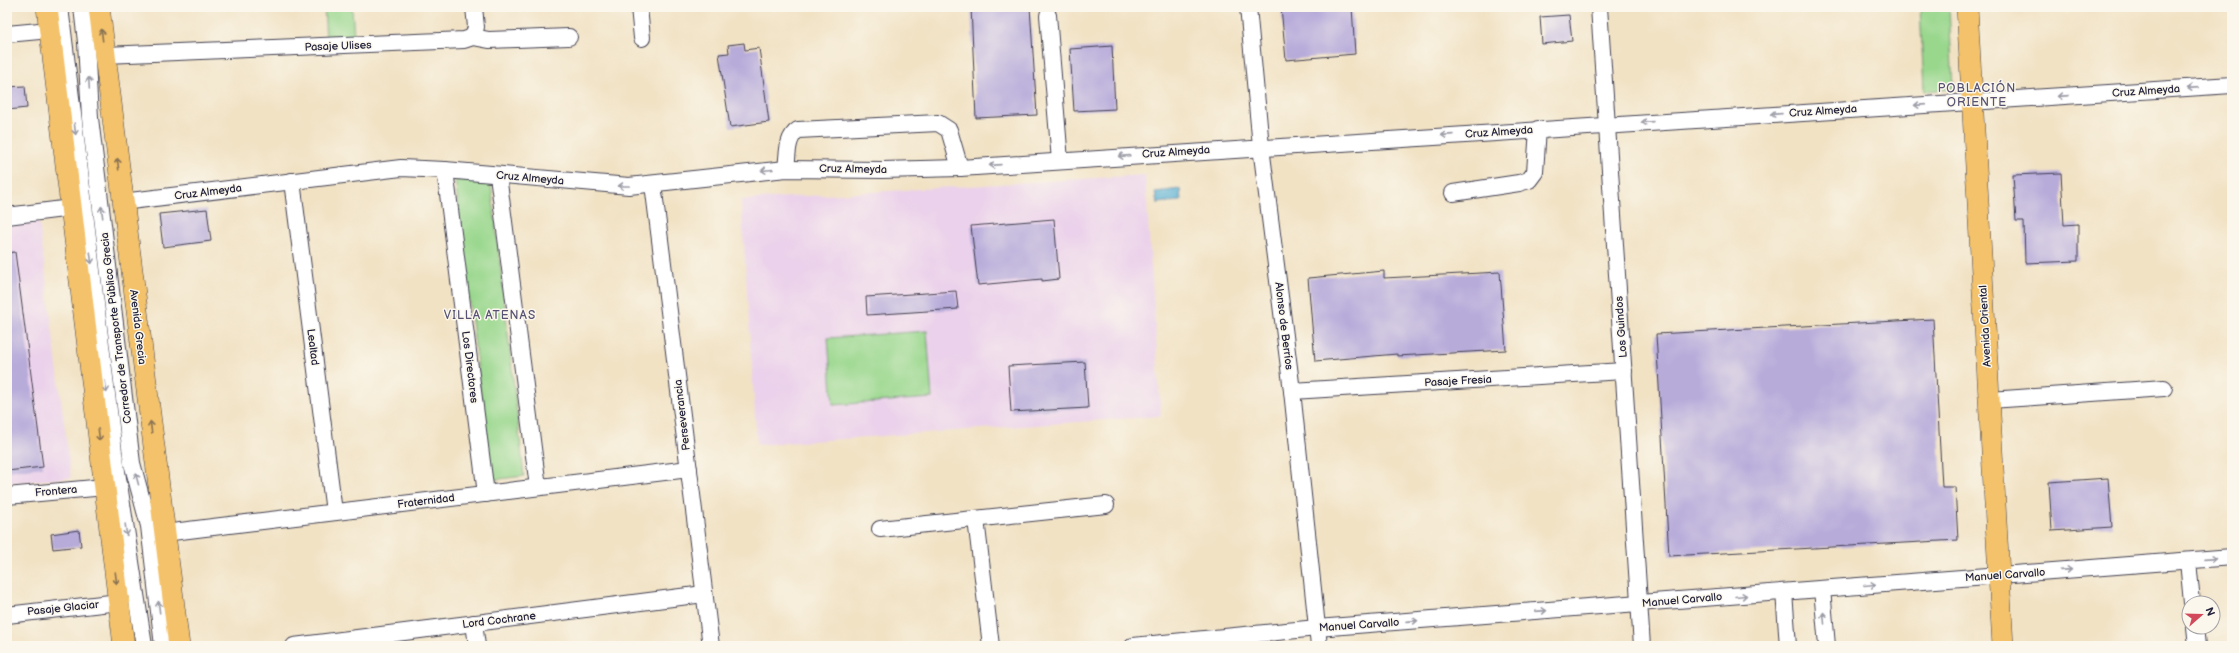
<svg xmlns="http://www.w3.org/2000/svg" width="2239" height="653" font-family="'Balsamiq Sans',sans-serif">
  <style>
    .built { fill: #ebd1eb }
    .green { fill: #99d78d; stroke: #5e7c64 }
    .water { fill: #55aed2; stroke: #3c6886 }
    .building { fill: #b7abda }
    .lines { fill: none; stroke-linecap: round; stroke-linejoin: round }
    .minor-casing { stroke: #413f50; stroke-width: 18 }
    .major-casing { stroke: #413f50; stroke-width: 22 }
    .minor { stroke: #fff; stroke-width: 16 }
    .major { stroke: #f3c26a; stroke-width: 21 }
    .oneway { stroke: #8a7252 }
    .oneway2 { stroke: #9c9ca7 }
    .labels { text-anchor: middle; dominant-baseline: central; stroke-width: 3; stroke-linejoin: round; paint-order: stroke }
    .street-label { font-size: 11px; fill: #22223b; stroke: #fbf7ec }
    .neighbourhood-label { font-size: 12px; letter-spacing: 1px; fill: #565273; stroke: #fbf7ec }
  </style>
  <rect width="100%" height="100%" fill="#fbf7ec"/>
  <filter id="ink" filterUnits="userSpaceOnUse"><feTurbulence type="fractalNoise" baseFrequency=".025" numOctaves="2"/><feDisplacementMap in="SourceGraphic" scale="8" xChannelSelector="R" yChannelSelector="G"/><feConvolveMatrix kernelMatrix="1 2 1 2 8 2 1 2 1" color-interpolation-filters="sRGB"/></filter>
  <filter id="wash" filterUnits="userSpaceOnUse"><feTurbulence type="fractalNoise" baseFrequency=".012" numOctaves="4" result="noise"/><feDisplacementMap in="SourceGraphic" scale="16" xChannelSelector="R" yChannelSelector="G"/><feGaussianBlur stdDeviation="0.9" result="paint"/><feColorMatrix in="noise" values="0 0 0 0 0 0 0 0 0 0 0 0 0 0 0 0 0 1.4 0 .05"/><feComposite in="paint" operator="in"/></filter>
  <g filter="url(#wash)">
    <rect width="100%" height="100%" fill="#f1e2c4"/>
    <g class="built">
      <polygon points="1145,175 1161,416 757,445 741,200"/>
      <polygon points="39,222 71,478 7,483 7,226"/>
    </g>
    <g class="green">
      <polygon points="324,7 352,7 354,37 326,39"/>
      <polygon points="1920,7 1949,7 1953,89 1924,91"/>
      <polygon points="455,179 491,183 524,476 491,480"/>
      <polygon points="927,331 932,398 833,405 828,338"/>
    </g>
    <polygon class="water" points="1180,189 1181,201 1157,203 1155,192"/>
    <g id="blocks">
      <g class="building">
        <polygon points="971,7 1030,7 1037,115 976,118"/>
        <polygon points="1281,7 1352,7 1355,54 1286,60"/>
        <polygon points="1569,15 1572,41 1542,44 1540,17"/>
        <polygon points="744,43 745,50 759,48 769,122 730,127 719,54 729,53 728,45"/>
        <polygon points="1112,46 1115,109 1074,111 1070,49"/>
        <polygon points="25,86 27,108 7,110 7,87"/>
        <polygon points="2061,173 2064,225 2078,224 2078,261 2025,263 2024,221 2016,221 2013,175"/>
        <polygon points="207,209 211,241 163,247 159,214"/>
        <polygon points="1054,219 1059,279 1042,281 1042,279 978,285 971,226"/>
        <polygon points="15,252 43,467 7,471 7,253"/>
        <polygon points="1384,271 1384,278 1500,272 1506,350 1397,356 1397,354 1315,361 1308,278"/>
        <polygon points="956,291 958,309 867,315 866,297"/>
        <polygon points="1933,319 1942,487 1955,487 1958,540 1669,556 1656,334"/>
        <polygon points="1085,362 1088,408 1011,412 1008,366"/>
        <polygon points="2108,478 2112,527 2052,531 2049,482"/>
        <polygon points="79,530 81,546 53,549 51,534"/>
      </g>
    </g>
  </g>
  <g filter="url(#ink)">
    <use href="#blocks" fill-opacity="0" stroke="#413f50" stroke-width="1"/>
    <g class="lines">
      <defs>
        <g id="minor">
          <polyline points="60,7 114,452 144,646"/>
          <polyline points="82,7 86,42 90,118 132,463 149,526 163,646"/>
          <polyline points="639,7 642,38"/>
          <polyline points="1248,7 1261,147 1292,391 1319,646"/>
          <polyline points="1599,7 1642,646"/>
          <polyline points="1048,15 1060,161"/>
          <polyline points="7,34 50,30"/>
          <polyline points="473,37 489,40 569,37"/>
          <polyline points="473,37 476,27 474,7"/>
          <polyline points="105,55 464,40 473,37"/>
          <path d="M786,169C788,155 786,138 798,130L938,123L949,130L960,168"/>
          <polyline points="445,170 486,494"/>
          <polyline points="498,175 538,487"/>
          <polyline points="292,181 334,512"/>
          <polyline points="653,184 711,646"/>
          <polyline points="1453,193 1519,183 1529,180 1535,172 1538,129"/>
          <polyline points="122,202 401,168 445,170 629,186 786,169 882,170 960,168 2232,85"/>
          <polyline points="7,216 71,208"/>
          <polyline points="1292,391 1624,371"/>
          <polyline points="1990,400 2164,388"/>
          <polyline points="7,496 105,487"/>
          <polyline points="976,519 991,646"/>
          <polyline points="880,529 1106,505"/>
          <polyline points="164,533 689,469"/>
          <polyline points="2188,561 2192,603"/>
          <polyline points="1822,589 1827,646"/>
          <polyline points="1784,592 1788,646"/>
          <polyline points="7,615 119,602"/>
          <polyline points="474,623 477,646"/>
          <polyline points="2195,627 2197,646"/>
          <polyline points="294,646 704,594"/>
          <polyline points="1133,646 1317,628 2232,557"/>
        </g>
        <g id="major">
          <polyline points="47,7 124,646"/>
          <polyline points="99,7 179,646"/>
          <polyline points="1967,7 2003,646"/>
        </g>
      </defs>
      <use href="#minor" class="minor-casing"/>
      <use href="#major" class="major-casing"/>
      <use href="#minor" class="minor"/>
      <use href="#major" class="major"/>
    </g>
    <defs><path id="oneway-shaft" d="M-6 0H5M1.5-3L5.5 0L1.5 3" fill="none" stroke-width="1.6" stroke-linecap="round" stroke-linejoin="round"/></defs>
    <g class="oneway">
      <use href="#oneway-shaft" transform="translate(102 35) rotate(-97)"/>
      <use href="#oneway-shaft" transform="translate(118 164) rotate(-97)"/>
      <use href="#oneway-shaft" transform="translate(151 427) rotate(-97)"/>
      <use href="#oneway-shaft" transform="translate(99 435) rotate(83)"/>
      <use href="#oneway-shaft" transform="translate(116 578) rotate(83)"/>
    </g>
    <g class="oneway2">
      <use href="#oneway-shaft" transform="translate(89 83) rotate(-93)"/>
      <use href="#oneway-shaft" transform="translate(2193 88) rotate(176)"/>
      <use href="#oneway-shaft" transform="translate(2063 96) rotate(176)"/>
      <use href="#oneway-shaft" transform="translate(1920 105) rotate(176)"/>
      <use href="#oneway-shaft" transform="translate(1776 114) rotate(176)"/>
      <use href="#oneway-shaft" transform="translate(1647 122) rotate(176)"/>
      <use href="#oneway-shaft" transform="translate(75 129) rotate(83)"/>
      <use href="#oneway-shaft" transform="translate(1447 135) rotate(176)"/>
      <use href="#oneway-shaft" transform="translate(1124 156) rotate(176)"/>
      <use href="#oneway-shaft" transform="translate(995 165) rotate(176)"/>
      <use href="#oneway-shaft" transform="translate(767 170) rotate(175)"/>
      <use href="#oneway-shaft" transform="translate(624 186) rotate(-180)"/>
      <use href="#oneway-shaft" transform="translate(102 212) rotate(-97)"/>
      <use href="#oneway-shaft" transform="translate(91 258) rotate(83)"/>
      <use href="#oneway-shaft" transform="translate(106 387) rotate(83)"/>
      <use href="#oneway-shaft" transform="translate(137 479) rotate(-105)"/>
      <use href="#oneway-shaft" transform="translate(126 530) rotate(82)"/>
      <use href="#oneway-shaft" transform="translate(2210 559) rotate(-4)"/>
      <use href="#oneway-shaft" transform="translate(2066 570) rotate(-4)"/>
      <use href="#oneway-shaft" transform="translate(1870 585) rotate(-5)"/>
      <use href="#oneway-shaft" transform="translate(1741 596) rotate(-5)"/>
      <use href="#oneway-shaft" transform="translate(159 607) rotate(-97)"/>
      <use href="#oneway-shaft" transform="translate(1541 611) rotate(-4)"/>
      <use href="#oneway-shaft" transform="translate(1824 618) rotate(-95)"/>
      <use href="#oneway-shaft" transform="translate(1412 621) rotate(-4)"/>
    </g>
  </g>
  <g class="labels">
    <g class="street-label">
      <text transform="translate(338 46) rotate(-2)">Pasaje Ulises</text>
      <text transform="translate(2146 91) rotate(-4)">Cruz Almeyda</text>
      <text transform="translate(1823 111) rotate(-4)">Cruz Almeyda</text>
      <text transform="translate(1499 132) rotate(-4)">Cruz Almeyda</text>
      <text transform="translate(1176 152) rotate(-4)">Cruz Almeyda</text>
      <text transform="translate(853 169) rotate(1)">Cruz Almeyda</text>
      <text transform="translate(530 178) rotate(5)">Cruz Almeyda</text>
      <text transform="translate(208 192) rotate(-7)">Cruz Almeyda</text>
      <text transform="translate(1284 326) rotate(83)">Alonso de Berríos</text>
      <text transform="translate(1985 326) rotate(-93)">Avenida Oriental</text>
      <text transform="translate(138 327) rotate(83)">Avenida Grecia</text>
      <text transform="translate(1621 327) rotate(-94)">Los Guindos</text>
      <text transform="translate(116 328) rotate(-97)">Corredor de Transporte Público Grecia</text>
      <text transform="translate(313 347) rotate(83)">Lealtad</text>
      <text transform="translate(470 367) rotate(83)">Los Directores</text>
      <text transform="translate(1458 381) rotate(-3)">Pasaje Fresia</text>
      <text transform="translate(682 415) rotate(-97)">Perseverancia</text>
      <text transform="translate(56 491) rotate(-5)">Frontera</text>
      <text transform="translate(426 501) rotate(-7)">Fraternidad</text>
      <text transform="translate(2005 575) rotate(-4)">Manuel Carvallo</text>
      <text transform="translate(1682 600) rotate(-5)">Manuel Carvallo</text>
      <text transform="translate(63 608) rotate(-6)">Pasaje Glaciar</text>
      <text transform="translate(499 620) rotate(-7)">Lord Cochrane</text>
      <text transform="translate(1359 625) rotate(-4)">Manuel Carvallo</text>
    </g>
    <g class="neighbourhood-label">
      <text x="1977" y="88">POBLACIÓN<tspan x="1977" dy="14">ORIENTE</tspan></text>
      <text x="490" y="315">VILLA ATENAS</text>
    </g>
  </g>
  <rect width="2239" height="653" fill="none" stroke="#fbf7ec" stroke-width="24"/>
  <g transform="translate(2201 615) rotate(70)"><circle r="19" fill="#fbf7ec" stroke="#a4a2a5"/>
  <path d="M0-3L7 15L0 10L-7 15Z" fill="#d1495b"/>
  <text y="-6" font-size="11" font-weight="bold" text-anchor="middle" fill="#22223b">N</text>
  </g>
</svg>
